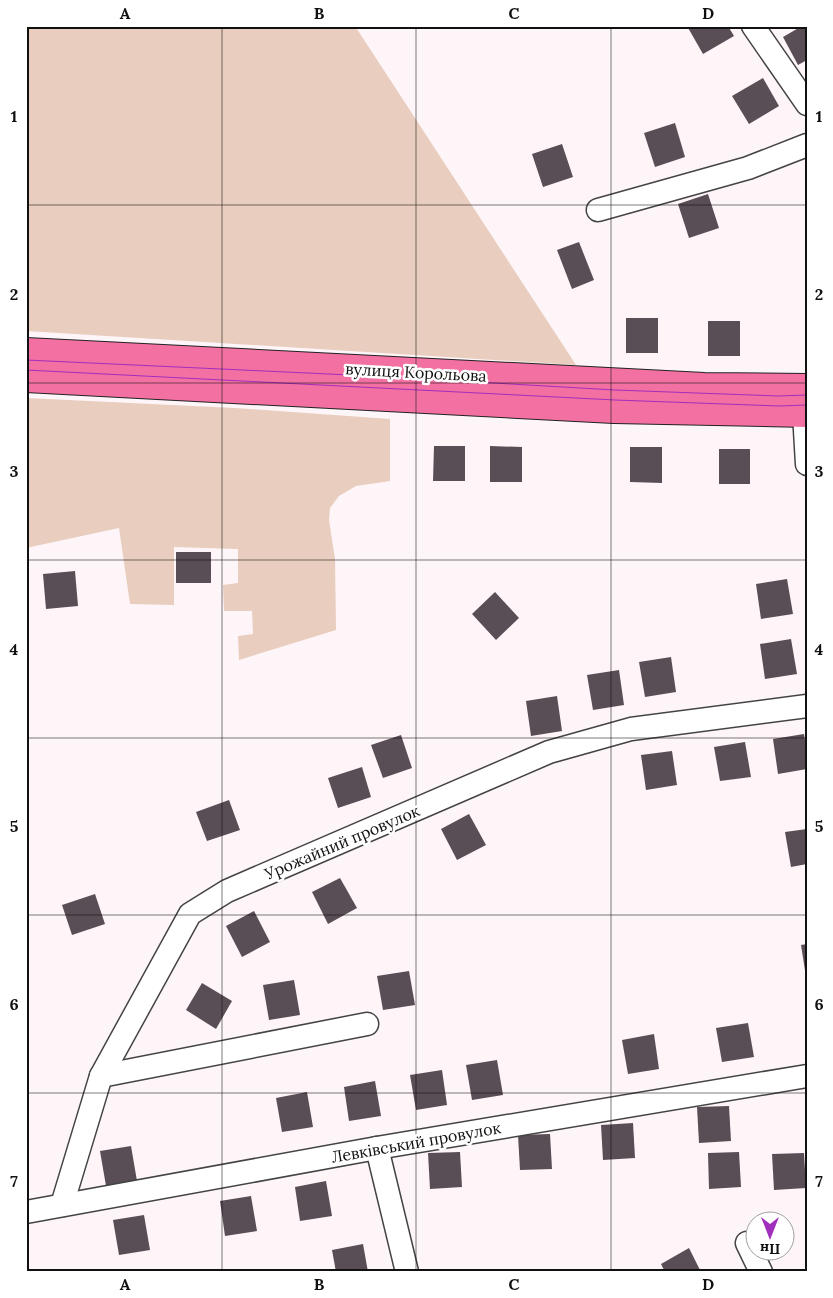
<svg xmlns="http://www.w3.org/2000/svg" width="833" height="1298" font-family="Lora,serif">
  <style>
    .green { fill: #e9cdbf }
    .building { fill: #594d56 }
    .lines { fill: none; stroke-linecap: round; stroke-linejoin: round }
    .minor-casing { stroke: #444; stroke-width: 25 }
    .major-casing { stroke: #222; stroke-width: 30 }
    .minor { stroke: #fff; stroke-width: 22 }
    .major { stroke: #f271a2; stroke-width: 28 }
    .tram { stroke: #a22ebc; stroke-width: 1 }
    .grid { fill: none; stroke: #111; stroke-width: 1; stroke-opacity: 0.55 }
    .labels { text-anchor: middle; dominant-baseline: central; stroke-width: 5; stroke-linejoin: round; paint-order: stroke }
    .street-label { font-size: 16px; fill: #111; stroke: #fff }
    .neatline { fill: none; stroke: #111; stroke-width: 2 }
    .grid-label { font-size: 16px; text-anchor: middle; font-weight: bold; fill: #111 }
  </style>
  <rect width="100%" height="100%" fill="#fef5f8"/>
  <g class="green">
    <polygon points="26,26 355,26 576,365 26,331"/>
    <polygon points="26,398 235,408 390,419 390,481 356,486 339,496 330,508 329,520 335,559 336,630 239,660 238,636 253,634 252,611 224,611 223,585 238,583 238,549 174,547 174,605 130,604 119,528 26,548"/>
  </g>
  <g class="building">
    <polygon points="687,26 728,26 734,36 703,54"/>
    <polygon points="802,26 807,26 807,60 798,65 783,37"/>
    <polygon points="763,78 779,106 749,124 732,96"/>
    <polygon points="675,123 685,157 655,167 644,133"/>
    <polygon points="562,144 573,177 543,187 532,154"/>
    <polygon points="708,194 719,228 689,238 678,204"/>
    <polygon points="579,242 594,280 572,289 557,250"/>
    <rect x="626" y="318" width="32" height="35"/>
    <rect x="708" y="321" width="32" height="35"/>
    <polygon points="434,446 465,446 465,481 433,481"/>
    <polygon points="490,446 522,447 522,482 490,482"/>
    <polygon points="630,447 662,447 662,483 630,482"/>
    <rect x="719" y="449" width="31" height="35"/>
    <rect x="176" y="552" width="35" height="31"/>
    <polygon points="75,571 78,606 46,609 43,574"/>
    <polygon points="787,579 793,614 761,619 756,584"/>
    <polygon points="495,592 519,618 496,640 472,614"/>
    <polygon points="791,639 797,674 765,679 760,644"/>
    <polygon points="671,657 676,692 645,697 639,662"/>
    <polygon points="619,670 624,705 593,710 587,675"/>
    <polygon points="557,696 562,731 531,736 526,701"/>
    <polygon points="804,734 807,752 807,769 778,774 773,739"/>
    <polygon points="401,735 412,768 383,778 371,745"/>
    <polygon points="745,742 751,777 720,781 714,747"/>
    <polygon points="672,751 677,785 646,790 641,755"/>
    <polygon points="362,767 371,797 338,808 328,778"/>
    <polygon points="229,800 240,830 207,841 196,812"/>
    <polygon points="469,814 486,845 457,860 441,829"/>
    <polygon points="807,829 807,864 791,867 785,832"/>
    <polygon points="340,878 357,908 328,924 312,892"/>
    <polygon points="95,894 105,924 72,935 62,905"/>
    <polygon points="254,911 270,942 242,957 226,926"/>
    <polygon points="807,944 807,977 806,977 801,945"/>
    <polygon points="409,971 415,1005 383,1010 377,976"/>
    <polygon points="294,980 300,1015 269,1020 263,985"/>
    <polygon points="202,983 232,1001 216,1029 186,1010"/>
    <polygon points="748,1023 754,1057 722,1062 716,1028"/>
    <polygon points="654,1034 659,1069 628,1074 622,1040"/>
    <polygon points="497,1060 503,1095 472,1100 466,1065"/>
    <polygon points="442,1070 447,1105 416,1110 410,1075"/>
    <polygon points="375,1081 381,1116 349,1121 344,1087"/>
    <polygon points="307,1092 313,1127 282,1132 276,1098"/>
    <polygon points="729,1106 731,1141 699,1143 697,1107"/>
    <polygon points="633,1123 635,1158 603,1160 601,1125"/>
    <polygon points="550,1134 552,1169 520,1170 518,1135"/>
    <polygon points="131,1146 137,1181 106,1186 100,1151"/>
    <polygon points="460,1152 462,1187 430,1189 428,1153"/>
    <polygon points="739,1152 741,1187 709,1189 708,1153"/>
    <polygon points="804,1153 806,1188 774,1190 772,1154"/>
    <polygon points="326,1181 332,1216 300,1221 295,1187"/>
    <polygon points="251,1196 257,1231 225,1236 220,1201"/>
    <polygon points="144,1215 150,1250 119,1255 113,1220"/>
    <polygon points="363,1244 368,1272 336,1272 332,1250"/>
    <polygon points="689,1248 701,1272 665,1272 661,1264"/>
  </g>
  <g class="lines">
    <defs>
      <g id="minor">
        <polyline points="753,26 807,104"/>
        <polyline points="598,210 748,168 807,145"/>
        <polyline points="804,413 807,464"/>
        <polyline points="101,1076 367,1024"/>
        <polyline points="377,1148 407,1272"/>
        <polyline points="62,1205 101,1076 190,914 227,891 549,752 631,729 807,706"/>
        <polyline points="26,1212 377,1148 807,1076"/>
        <polyline points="747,1243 761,1272"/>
      </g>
      <g id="major">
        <polyline points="26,352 704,387 807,388"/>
        <polyline points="26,378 614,409 807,413"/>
      </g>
    </defs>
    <use href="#minor" class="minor-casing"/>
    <use href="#major" class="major-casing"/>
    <use href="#minor" class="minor"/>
    <use href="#major" class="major"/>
    <g class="tram">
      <polyline points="26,360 372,376 615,390 778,396 807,395"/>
      <polyline points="26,370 615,400 779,406 807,405"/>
    </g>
  </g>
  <path class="grid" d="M222,26V1272M416,26V1272M611,26V1272M26,205H807M26,383H807M26,560H807M26,738H807M26,915H807M26,1093H807"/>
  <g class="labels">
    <g class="street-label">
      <text transform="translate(416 372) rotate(3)">вулиця Корольова</text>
      <text transform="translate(342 842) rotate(-23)">Урожайний провулок</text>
      <text transform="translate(416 1142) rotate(-10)">Левківський провулок</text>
    </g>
  </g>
  <rect width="833" height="1298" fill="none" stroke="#ffffff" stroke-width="55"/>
  <g transform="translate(770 1236) rotate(180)"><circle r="24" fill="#ffffff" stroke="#a0a0a0"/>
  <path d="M0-4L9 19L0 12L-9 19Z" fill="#a22ebc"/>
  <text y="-8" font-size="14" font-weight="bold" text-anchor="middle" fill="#111111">Пн</text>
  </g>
  <rect x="28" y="28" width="778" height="1242" class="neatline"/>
  <g class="grid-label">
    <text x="125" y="19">A</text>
    <text x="319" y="19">B</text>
    <text x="514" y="19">C</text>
    <text x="708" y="19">D</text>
    <text x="14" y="122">1</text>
    <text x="819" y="122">1</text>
    <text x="14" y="300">2</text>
    <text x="819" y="300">2</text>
    <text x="14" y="477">3</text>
    <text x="819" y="477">3</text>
    <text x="14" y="655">4</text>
    <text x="819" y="655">4</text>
    <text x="14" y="832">5</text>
    <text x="819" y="832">5</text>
    <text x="14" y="1010">6</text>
    <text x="819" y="1010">6</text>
    <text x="14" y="1187">7</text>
    <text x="819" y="1187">7</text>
    <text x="125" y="1290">A</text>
    <text x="319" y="1290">B</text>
    <text x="514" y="1290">C</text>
    <text x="708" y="1290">D</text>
  </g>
</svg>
